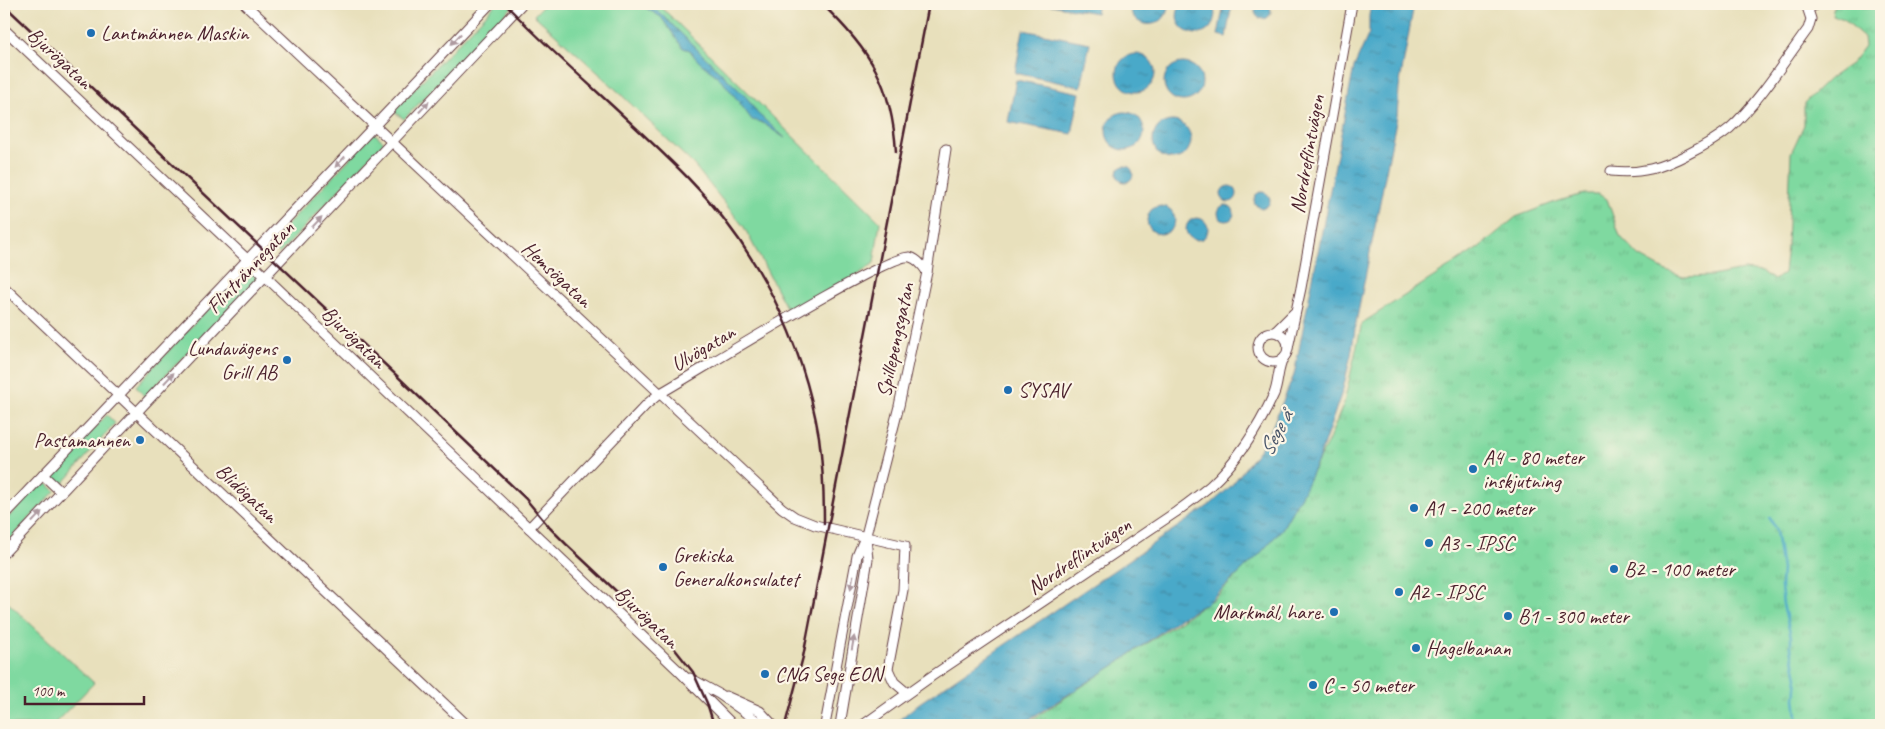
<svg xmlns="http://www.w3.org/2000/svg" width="1885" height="729" font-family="Caveat,sans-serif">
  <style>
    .grass { fill: #7fd9a0; stroke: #647c66 }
    .park { fill: url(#park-tufts); stroke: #647c66 }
    .water { fill: url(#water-ripples); stroke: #4a647a }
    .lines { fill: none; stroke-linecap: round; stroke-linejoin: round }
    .stream { stroke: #4aa9c9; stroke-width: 2.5 }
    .minor-casing { stroke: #623c41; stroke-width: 11 }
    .minor { stroke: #fff; stroke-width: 9 }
    .rail { stroke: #4a1f2b; stroke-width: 2.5 }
    .oneway { fill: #ae9aa0 }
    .poi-dot { fill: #1f6fb2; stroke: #fcf5e5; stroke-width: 2 }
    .labels { text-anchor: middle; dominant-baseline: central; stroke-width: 4.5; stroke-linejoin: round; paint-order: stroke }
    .poi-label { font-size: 21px; fill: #4a1f2b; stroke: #fcf5e5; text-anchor: start }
    .street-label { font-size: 21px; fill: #4a1f2b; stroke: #fcf5e5 }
    .water-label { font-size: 22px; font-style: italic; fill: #4a566a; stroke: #fcf5e5 }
  </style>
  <defs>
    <pattern id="park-tufts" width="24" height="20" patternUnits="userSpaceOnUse" patternTransform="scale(1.25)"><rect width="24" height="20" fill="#7fd9a0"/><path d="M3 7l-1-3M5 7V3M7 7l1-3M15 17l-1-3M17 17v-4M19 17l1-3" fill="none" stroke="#6fba8a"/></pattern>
    <pattern id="water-ripples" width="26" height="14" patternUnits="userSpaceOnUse" patternTransform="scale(1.25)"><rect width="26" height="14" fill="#4aa9c9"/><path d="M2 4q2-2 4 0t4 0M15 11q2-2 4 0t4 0" fill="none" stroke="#4089a3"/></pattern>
  </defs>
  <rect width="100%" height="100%" fill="#fcf5e5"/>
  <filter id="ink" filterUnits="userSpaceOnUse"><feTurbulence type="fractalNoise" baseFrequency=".02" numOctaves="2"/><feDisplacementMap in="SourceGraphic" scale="10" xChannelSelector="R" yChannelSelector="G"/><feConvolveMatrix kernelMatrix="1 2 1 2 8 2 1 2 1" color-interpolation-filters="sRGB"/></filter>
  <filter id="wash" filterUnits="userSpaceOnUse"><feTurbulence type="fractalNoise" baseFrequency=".0096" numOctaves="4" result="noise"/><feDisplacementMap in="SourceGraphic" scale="20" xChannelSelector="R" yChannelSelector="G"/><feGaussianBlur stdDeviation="1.12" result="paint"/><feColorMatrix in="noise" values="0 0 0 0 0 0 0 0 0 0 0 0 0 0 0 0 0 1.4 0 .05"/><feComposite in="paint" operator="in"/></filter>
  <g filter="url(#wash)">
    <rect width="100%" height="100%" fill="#e8e0bc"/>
    <g class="grass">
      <polygon points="496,4 515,4 404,119 393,111"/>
      <polygon points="545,4 658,4 880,222 874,263 851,280 789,313 744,227 694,165 604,78 534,15"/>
      <polygon points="374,133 384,142 279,254 269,244"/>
      <polygon points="248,265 260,276 145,397 136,386"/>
      <polygon points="107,415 115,423 61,486 48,475"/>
      <polygon points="43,480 55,491 4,546 4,522"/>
      <polygon points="4,599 94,683 53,725 4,725 4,630 6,628 4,626"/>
    </g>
    <polygon class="park" points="1834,4 1881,4 1881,725 1024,725 1216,597 1282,529 1328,442 1344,403 1362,323 1477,249 1516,217 1558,201 1584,194 1598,194 1607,199 1620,236 1639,256 1664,270 1683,277 1711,276 1743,270 1763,272 1774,280 1784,273 1787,246 1791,153 1804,125 1804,103 1829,79 1852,63 1865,46 1864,37 1844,19 1832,15"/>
    <g class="water">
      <circle cx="1263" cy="11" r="8"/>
      <path d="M639,4H646L661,14L747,98L757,113L785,138L761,122L752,120C741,105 731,90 718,77C708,68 697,63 690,50L683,48L661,17Z"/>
      <polygon points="1046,4 1098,4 1096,13"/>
      <path d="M1130,4H1168C1169,31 1129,31 1130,4Z"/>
      <path d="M1181,4H1211C1214,8 1216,13 1214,19C1209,47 1164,32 1181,4Z"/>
      <polygon points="1224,4 1232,4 1226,37 1218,35"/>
      <polygon points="1371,4 1414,4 1399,88 1397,116 1356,323 1351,355 1343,389 1319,458 1303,492 1282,529 1258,556 1207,603 1179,619 1118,663 1020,725 893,725 918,704 1211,504 1231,486 1266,441 1294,375 1354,67 1369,33 1369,16"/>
      <polygon points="1023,30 1090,43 1081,87 1015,73"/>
      <circle cx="1136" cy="73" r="19"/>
      <circle cx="1183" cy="82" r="19"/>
      <polygon points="1016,80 1080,93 1072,134 1008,122"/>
      <circle cx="1125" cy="131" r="19"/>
      <circle cx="1172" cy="140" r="19"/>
      <circle cx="1125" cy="174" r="8"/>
      <circle cx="1229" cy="194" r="8"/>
      <circle cx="1262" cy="200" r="8"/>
      <circle cx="1226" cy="213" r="8"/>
      <circle cx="1161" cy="220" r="14"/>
      <circle cx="1197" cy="229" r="11"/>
    </g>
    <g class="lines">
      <polyline class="stream" points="1770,518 1776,531 1782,569 1781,587 1783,604 1791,637 1791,648 1797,677 1795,699 1798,725"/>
    </g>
  </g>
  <g filter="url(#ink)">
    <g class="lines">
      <defs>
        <g id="minor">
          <polyline points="245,4 782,508 795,517 815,525 905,546 903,590 888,669 894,682 907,693"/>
          <polyline points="1809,8 1819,4"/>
          <polyline points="4,29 248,260 679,671 733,725"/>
          <path d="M1611,171C1642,174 1661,168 1688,154C1702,147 1717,139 1730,128C1758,103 1785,60 1808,29L1811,19L1806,4"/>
          <polyline points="4,287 467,725"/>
          <polyline points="1275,332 1294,313"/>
          <circle cx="1273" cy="347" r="15"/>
          <polyline points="1288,348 1301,288 1352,4"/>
          <polyline points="43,475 61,492"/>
          <polyline points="4,516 490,4"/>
          <path d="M529,528L647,404L659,394C693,375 888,253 910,257C918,259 923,266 927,272"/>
          <polyline points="4,553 522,4"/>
          <polyline points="690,678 719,694 763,725"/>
          <polyline points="726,696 760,711 773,725"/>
          <polyline points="825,725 857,556 866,535 899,406 927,272 946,149"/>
          <polyline points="840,725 868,559 866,538"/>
          <path d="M863,725L932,676L1176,512C1187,504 1199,495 1210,486C1237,461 1259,427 1274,394C1279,382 1277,369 1284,357"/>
        </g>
      </defs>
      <use href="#minor" class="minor-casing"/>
      <use href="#minor" class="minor"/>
      <g class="rail">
        <path d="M505,4C563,64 629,118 688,178C757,248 803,341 819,437C823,466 824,495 824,524"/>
        <path d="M822,4C870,50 892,84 896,152"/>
        <polyline points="4,5 394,373 525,498 550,528 566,544 666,638 693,672 707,703 714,725"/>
        <polyline points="785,725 803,657 929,4"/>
      </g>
    </g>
    <defs><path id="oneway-solid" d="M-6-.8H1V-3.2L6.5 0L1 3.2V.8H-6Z" transform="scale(1.25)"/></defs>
    <g class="oneway">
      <use href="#oneway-solid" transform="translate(456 39) rotate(133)"/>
      <use href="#oneway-solid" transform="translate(424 107) rotate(-47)"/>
      <use href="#oneway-solid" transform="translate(340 162) rotate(133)"/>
      <use href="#oneway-solid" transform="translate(317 222) rotate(-47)"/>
      <use href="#oneway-solid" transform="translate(169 378) rotate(-47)"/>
      <use href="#oneway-solid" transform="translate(37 517) rotate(-47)"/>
      <use href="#oneway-solid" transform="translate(852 582) rotate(101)"/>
      <use href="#oneway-solid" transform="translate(853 643) rotate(-80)"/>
    </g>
  </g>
  <g class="poi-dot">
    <circle cx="91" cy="33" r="5"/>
    <circle cx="287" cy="360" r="5"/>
    <circle cx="1008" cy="390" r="5"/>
    <circle cx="140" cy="440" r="5"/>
    <circle cx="1473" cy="469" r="5"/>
    <circle cx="1414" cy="508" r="5"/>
    <circle cx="1429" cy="543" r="5"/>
    <circle cx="663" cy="567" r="5"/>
    <circle cx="1614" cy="569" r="5"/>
    <circle cx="1399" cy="592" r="5"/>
    <circle cx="1334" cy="612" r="5"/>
    <circle cx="1508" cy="616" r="5"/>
    <circle cx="1416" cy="648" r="5"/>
    <circle cx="765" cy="674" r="5"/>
    <circle cx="1313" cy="685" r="5"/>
  </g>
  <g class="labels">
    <g class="poi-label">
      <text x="101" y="33">Lantmännen Maskin</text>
      <text x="277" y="348" text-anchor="end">Lundavägens<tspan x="277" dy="24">Grill AB</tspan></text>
      <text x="1018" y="390">SYSAV</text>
      <text x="130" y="440" text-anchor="end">Pastamannen</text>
      <text x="1483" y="457">A4 - 80 meter<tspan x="1483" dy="24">inskjutning</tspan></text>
      <text x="1424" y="508">A1 - 200 meter</text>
      <text x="1439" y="543">A3 - IPSC</text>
      <text x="673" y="555">Grekiska<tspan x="673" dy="24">Generalkonsulatet</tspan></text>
      <text x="1624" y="569">B2 - 100 meter</text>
      <text x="1409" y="592">A2 - IPSC</text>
      <text x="1324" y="612" text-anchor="end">Markmål, hare.</text>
      <text x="1518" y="616">B1 - 300 meter</text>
      <text x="1426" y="648">Hagelbanan</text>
      <text x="775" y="674">CNG Sege EON</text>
      <text x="1323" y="685">C - 50 meter</text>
    </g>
    <g class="street-label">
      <text transform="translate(60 58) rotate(43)">Bjurögatan</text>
      <text transform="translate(1307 154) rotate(-80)">Nordreflintvägen</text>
      <text transform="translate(250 267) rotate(-47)">Flintrännegatan</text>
      <text transform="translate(557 274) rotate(43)">Hemsögatan</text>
      <text transform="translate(354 337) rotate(44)">Bjurögatan</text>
      <text transform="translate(895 340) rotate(-78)">Spillepengsgatan</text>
      <text transform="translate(703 348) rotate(-31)">Ulvögatan</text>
      <text transform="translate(247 493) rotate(43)">Blidögatan</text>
      <text transform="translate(1079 556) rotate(-34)">Nordreflintvägen</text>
      <text transform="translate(647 617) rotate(44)">Bjurögatan</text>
    </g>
    <g class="water-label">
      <text transform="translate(1276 433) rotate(-62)">Sege å</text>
    </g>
  </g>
  <rect width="1885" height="729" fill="none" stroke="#fcf5e5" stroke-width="20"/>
  <path d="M25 696v8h119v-8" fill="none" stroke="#4a1f2b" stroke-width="2.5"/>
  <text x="32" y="696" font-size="15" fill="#4a1f2b" stroke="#fcf5e5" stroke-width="4" paint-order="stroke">100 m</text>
</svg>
